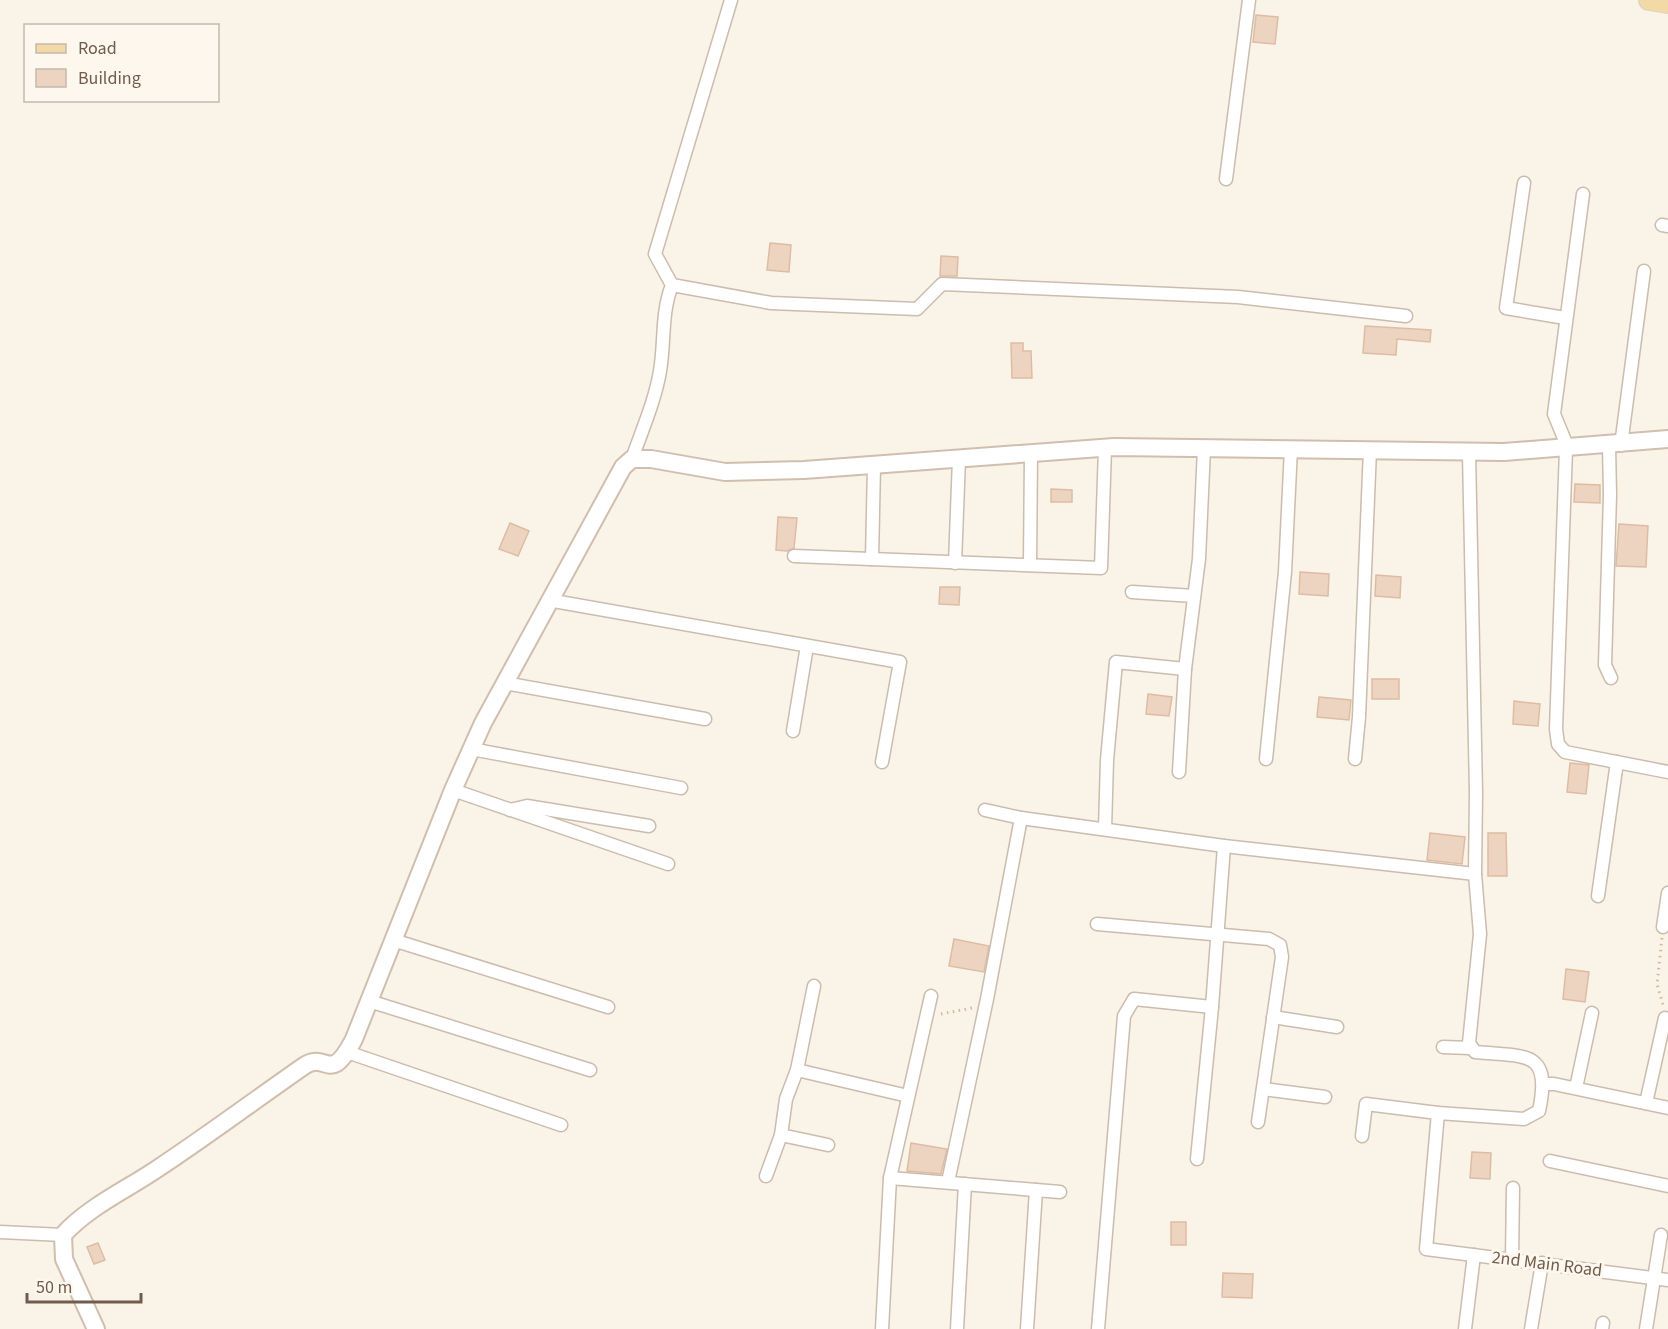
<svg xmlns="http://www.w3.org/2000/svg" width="1668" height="1329" font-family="'Source Sans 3',sans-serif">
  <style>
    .building { fill: #edd4c1; stroke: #debca3; stroke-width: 1.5 }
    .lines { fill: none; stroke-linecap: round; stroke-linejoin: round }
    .street-casing { stroke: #cbbcae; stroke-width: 15 }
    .secondary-casing { stroke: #d0beae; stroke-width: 20 }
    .primary-casing { stroke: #d7d1cd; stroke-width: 22 }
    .path { stroke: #d2b8a4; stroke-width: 3; stroke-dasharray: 1.5 4.5; stroke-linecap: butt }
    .street { stroke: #fff; stroke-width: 12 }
    .secondary { stroke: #fff; stroke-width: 16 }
    .primary { stroke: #f3d9a5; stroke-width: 20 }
    .labels { text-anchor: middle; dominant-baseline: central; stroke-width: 6; stroke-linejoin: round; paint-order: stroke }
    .street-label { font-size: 18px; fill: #715c4d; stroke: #fdf7ed }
  </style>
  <rect width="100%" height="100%" fill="#faf3e7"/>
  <g class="building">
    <polygon points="1256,15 1278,17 1275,44 1253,42"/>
    <polygon points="770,243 791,245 789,272 767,270"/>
    <polygon points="941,256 958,257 957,276 940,276"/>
    <polygon points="1365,326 1431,330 1430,342 1397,339 1396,355 1363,353"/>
    <polygon points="1011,343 1023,343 1023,351 1031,351 1032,378 1012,378"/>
    <polygon points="1575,484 1600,485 1600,503 1574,502"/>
    <polygon points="1051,489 1072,490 1072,502 1051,502"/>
    <polygon points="778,517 797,518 794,548 787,551 776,550"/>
    <polygon points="510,523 529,531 518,556 499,549"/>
    <polygon points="1619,524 1648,526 1646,567 1616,566"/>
    <polygon points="1300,572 1329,574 1328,596 1299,594"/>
    <polygon points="1376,575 1401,577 1400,598 1375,596"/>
    <polygon points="940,587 960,587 959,605 939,604"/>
    <rect x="1372" y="679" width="27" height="20"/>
    <polygon points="1148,694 1172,697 1169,716 1146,714"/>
    <polygon points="1319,697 1351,700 1349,720 1317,717"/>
    <polygon points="1514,701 1540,704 1538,726 1513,724"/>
    <polygon points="1570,763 1589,765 1586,794 1567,792"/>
    <polygon points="1430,833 1465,837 1462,864 1427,860"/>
    <polygon points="1488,833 1506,833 1507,876 1488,876"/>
    <polygon points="954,939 989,946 984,972 949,966"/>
    <polygon points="1566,969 1589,972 1585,1002 1563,999"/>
    <polygon points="911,1143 947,1149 941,1174 907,1171"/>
    <polygon points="1472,1152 1491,1153 1490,1179 1470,1178"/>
    <rect x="1171" y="1222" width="15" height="23"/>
    <polygon points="98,1243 105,1260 94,1264 87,1247"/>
    <polygon points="1223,1273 1253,1274 1252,1298 1222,1297"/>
  </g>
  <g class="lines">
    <defs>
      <g id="street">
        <polyline points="1226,179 1249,0"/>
        <polyline points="1524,183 1506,308 1565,318"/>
        <polyline points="1662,225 1668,226"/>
        <polyline points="672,285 771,303 917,309 942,284 1238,297 1406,316"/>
        <polyline points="1609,445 1610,495 1605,665 1611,678"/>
        <polyline points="1621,445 1644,271"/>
        <polyline points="1568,448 1554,414 1583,194"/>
        <polyline points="1566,449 1556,729 1558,744 1565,752 1668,772"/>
        <path d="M632,459C642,430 655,401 660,371C665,342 661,313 672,285L655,254L731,0"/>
        <polyline points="794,556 1101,568 1105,448"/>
        <polyline points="872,559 874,466"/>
        <polyline points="955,563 959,459"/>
        <polyline points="1030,565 1031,453"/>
        <polyline points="1132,592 1194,596"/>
        <polyline points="548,600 900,662 882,762"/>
        <polyline points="504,683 705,719"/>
        <polyline points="793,731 807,646"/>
        <polyline points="471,749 681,788"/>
        <polyline points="1266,759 1285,572 1291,448"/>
        <polyline points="1355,759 1359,717 1370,449"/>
        <polyline points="1179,772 1185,669 1199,559 1204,448"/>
        <polyline points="453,790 668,864"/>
        <polyline points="510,810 527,806 649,826"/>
        <polyline points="985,810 1021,818 1224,846 1475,874"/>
        <polyline points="1105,829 1107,760 1116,662 1185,669"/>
        <polyline points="1598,896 1617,762"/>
        <polyline points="1097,924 1269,939 1280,945 1282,957 1258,1122"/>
        <polyline points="1663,927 1668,893"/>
        <polyline points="393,940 608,1007"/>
        <polyline points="369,1001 590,1070"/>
        <polyline points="1273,1017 1337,1027"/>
        <polyline points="1443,1047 1470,1048"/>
        <polyline points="347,1052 561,1125"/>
        <polyline points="797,1070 908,1096"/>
        <polyline points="1544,1084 1554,1084 1668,1108"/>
        <polyline points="1576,1088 1592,1013"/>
        <polyline points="1263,1089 1325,1097"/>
        <polyline points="1646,1103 1665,1018"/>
        <polyline points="1438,1113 1426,1249 1668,1280"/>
        <polyline points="781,1135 828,1145"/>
        <path d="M1362,1136L1366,1104L1438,1113L1524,1119L1539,1111C1552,1049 1526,1057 1475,1052L1469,1043L1480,934L1475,874L1476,793L1469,453"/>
        <polyline points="1197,1159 1212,1007 1224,846"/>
        <polyline points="1550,1161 1668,1186"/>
        <polyline points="766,1176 781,1135 786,1099 797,1070 814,986"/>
        <polyline points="890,1178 1060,1192"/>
        <polyline points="948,1182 987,999 1021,818"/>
        <polyline points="0,1232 63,1235"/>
        <polyline points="1512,1259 1513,1188"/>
        <polyline points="882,1329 890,1178 931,996"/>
        <polyline points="957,1329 965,1184"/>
        <polyline points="1027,1329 1036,1190"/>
        <polyline points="1098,1329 1124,1016 1134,999 1212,1007"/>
        <polyline points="1465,1329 1474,1255"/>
        <polyline points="1531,1329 1542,1263"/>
        <polyline points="1602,1329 1603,1323"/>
        <polyline points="1646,1329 1661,1235"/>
      </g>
      <path id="secondary" d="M96,1329L64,1259L63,1235C88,1207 126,1190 157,1169C207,1136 255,1100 304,1066C327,1050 329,1087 354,1039L453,790L483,723L623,467L632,459H651L725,472L804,470L1114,447L1504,452L1668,439"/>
      <polyline id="primary" points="1649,0 1668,3"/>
    </defs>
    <use href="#street" class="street-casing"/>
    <use href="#secondary" class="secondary-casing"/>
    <use href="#primary" class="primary-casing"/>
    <g class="path">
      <polyline points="1662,938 1657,984 1663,1005"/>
      <polyline points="941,1014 972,1008"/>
    </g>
    <use href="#street" class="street"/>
    <use href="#secondary" class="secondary"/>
    <use href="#primary" class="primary"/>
  </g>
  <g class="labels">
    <g class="street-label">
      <text transform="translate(1547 1264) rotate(7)">2nd Main Road</text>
    </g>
  </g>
  <rect x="24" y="24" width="195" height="78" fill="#fdf7ed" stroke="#c5b9ad" stroke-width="1.5"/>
  <rect x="36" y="44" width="30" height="9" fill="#f3d9a5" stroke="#c5b9ad" stroke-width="1.5"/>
  <text x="78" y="54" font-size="18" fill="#715c4d">Road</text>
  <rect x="36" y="69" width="30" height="18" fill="#edd4c1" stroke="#c5b9ad" stroke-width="1.5"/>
  <text x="78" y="84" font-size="18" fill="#715c4d">Building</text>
  <path d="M27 1293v9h114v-9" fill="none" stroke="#715c4d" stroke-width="3"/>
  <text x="36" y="1293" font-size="18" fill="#715c4d" stroke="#fdf7ed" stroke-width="4.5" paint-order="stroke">50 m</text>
</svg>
